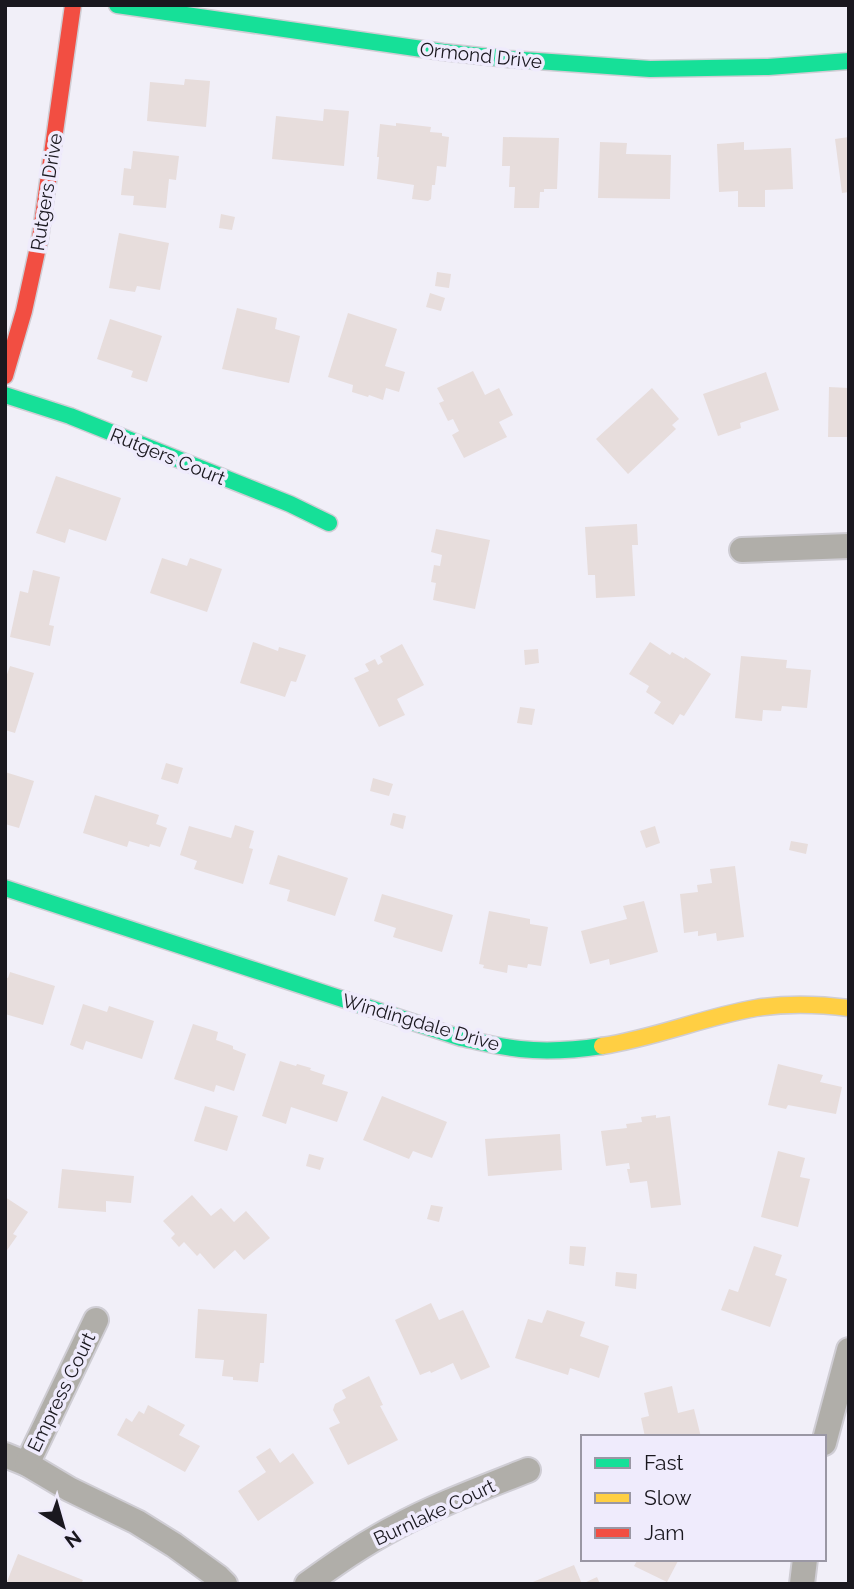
<svg xmlns="http://www.w3.org/2000/svg" width="854" height="1589" font-family="Raleway,sans-serif">
  <style>
    .building { fill: #e7dddc }
    .lines { fill: none; stroke-linecap: round; stroke-linejoin: round }
    .street-casing { stroke: #cfcdd4; stroke-width: 28 }
    .fast-casing { stroke: #cfcdd4; stroke-width: 19 }
    .slow-casing { stroke: #cfcdd4; stroke-width: 19 }
    .jam-casing { stroke: #cfcdd4; stroke-width: 19 }
    .street { stroke: #b0aea9; stroke-width: 24 }
    .fast { stroke: #16e098; stroke-width: 16 }
    .slow { stroke: #ffcf43; stroke-width: 16 }
    .jam { stroke: #f24e42; stroke-width: 16 }
    .labels { text-anchor: middle; dominant-baseline: central; stroke-width: 7; stroke-linejoin: round; paint-order: stroke }
    .street-label { font-size: 19px; fill: #1a181f; stroke: #efebfc }
  </style>
  <rect width="100%" height="100%" fill="#f1eff8"/>
  <g class="building">
    <polygon points="185,79 210,81 206,127 147,121 150,82 184,85"/>
    <polygon points="324,109 349,111 344,166 272,159 276,116 323,121"/>
    <polygon points="396,123 431,127 430,132 442,133 442,136 449,137 446,167 437,166 435,185 432,185 431,199 428,201 412,199 414,185 377,179 379,157 377,157 380,124 396,126"/>
    <polygon points="503,137 559,138 557,189 544,189 544,192 540,192 539,208 514,208 515,187 509,187 510,166 502,166"/>
    <polygon points="849,137 849,192 842,193 835,139"/>
    <polygon points="600,142 627,143 626,154 671,155 670,199 598,198"/>
    <polygon points="744,142 744,150 791,148 793,189 765,190 765,207 738,207 738,191 719,192 717,144"/>
    <polygon points="133,151 179,156 176,180 169,179 166,208 133,205 134,196 121,195 124,168 131,169"/>
    <polygon points="221,214 235,217 232,230 219,228"/>
    <polygon points="119,233 169,243 160,290 137,286 135,292 109,288"/>
    <polygon points="437,272 451,274 449,288 435,286"/>
    <polygon points="430,293 445,298 441,311 426,307"/>
    <polygon points="237,308 277,318 275,329 300,336 289,383 222,369"/>
    <polygon points="348,313 397,329 385,366 405,372 399,392 386,388 383,400 369,395 368,397 352,392 353,385 328,377"/>
    <polygon points="110,319 162,336 147,382 131,377 133,371 97,359"/>
    <polygon points="473,371 485,395 499,388 513,415 499,422 507,437 464,458 452,435 459,431 453,419 448,421 439,403 444,401 437,388"/>
    <polygon points="766,372 779,410 740,423 741,428 718,436 703,394"/>
    <polygon points="829,387 849,388 849,437 828,437"/>
    <polygon points="652,388 679,419 672,425 676,429 628,474 596,439"/>
    <polygon points="56,476 121,498 106,541 69,529 65,543 36,533"/>
    <polygon points="637,524 638,545 632,545 635,596 596,598 595,575 588,575 585,527"/>
    <polygon points="436,529 490,540 475,609 433,600 436,583 431,582 434,565 440,566 442,555 431,552"/>
    <polygon points="162,558 187,566 190,558 222,569 207,612 150,593"/>
    <polygon points="33,570 60,577 49,625 54,626 50,646 10,637 20,591 28,593"/>
    <polygon points="253,642 278,651 279,647 306,655 296,682 291,681 285,697 240,683"/>
    <polygon points="650,642 670,655 672,652 684,659 685,657 711,674 684,716 680,714 673,725 654,713 661,702 646,692 649,686 629,674"/>
    <polygon points="402,644 424,685 397,699 405,715 379,727 354,678 369,671 365,664 375,659 378,665 383,662 380,656"/>
    <polygon points="538,649 539,663 525,665 524,650"/>
    <polygon points="741,656 787,660 786,668 811,670 807,708 782,706 781,711 763,710 762,721 735,718"/>
    <polygon points="10,666 34,673 15,733 5,730 5,680"/>
    <polygon points="520,707 535,709 532,725 517,723"/>
    <polygon points="166,763 183,768 178,784 161,779"/>
    <polygon points="5,772 34,781 19,828 5,824"/>
    <polygon points="373,778 393,784 389,796 370,791"/>
    <polygon points="95,795 159,815 156,824 167,828 160,847 150,844 149,847 129,841 127,847 83,833"/>
    <polygon points="393,813 406,816 403,829 390,825"/>
    <polygon points="235,825 254,831 249,848 253,849 243,884 194,869 197,861 180,855 189,826 231,838"/>
    <polygon points="655,826 660,843 646,848 640,831"/>
    <polygon points="791,841 808,844 806,854 789,850"/>
    <polygon points="278,855 348,878 335,916 287,901 290,890 269,884"/>
    <polygon points="735,866 744,937 717,941 716,933 698,936 698,931 684,933 680,894 698,892 697,885 712,883 710,869"/>
    <polygon points="382,894 453,915 442,952 393,937 396,928 374,921"/>
    <polygon points="644,901 658,952 610,965 609,959 590,964 581,931 627,919 623,906"/>
    <polygon points="489,911 530,919 530,924 548,927 541,966 528,964 527,968 508,965 507,973 483,968 484,965 479,964"/>
    <polygon points="10,972 55,986 43,1025 5,1014 5,977 8,978"/>
    <polygon points="83,1004 107,1012 109,1006 154,1021 142,1059 86,1041 83,1050 70,1045"/>
    <polygon points="193,1024 218,1032 216,1040 233,1046 233,1049 246,1054 234,1091 216,1085 214,1092 174,1079"/>
    <polygon points="280,1061 296,1066 297,1064 311,1068 310,1070 325,1075 322,1084 348,1092 337,1122 291,1107 286,1124 262,1116"/>
    <polygon points="778,1064 823,1075 820,1082 842,1087 836,1114 788,1105 786,1109 768,1105"/>
    <polygon points="382,1096 447,1122 432,1158 413,1151 409,1159 363,1140"/>
    <polygon points="205,1106 238,1116 227,1151 194,1141"/>
    <polygon points="656,1115 656,1118 670,1116 681,1205 651,1208 647,1181 630,1183 627,1169 630,1169 629,1163 606,1166 601,1131 627,1128 626,1124 642,1122 641,1117"/>
    <polygon points="560,1134 562,1170 488,1176 485,1139"/>
    <polygon points="778,1151 805,1158 800,1177 810,1179 798,1227 761,1217"/>
    <polygon points="309,1154 324,1158 320,1170 306,1166"/>
    <polygon points="62,1169 134,1176 131,1203 106,1201 106,1212 58,1208"/>
    <polygon points="192,1195 211,1216 221,1208 234,1222 246,1211 270,1238 244,1260 235,1250 214,1269 200,1253 197,1256 184,1242 179,1247 171,1238 175,1234 163,1221"/>
    <polygon points="5,1197 28,1212 13,1234 17,1236 5,1253"/>
    <polygon points="431,1205 443,1207 439,1222 427,1219"/>
    <polygon points="570,1246 586,1247 584,1266 569,1264"/>
    <polygon points="754,1246 782,1255 775,1275 787,1279 770,1327 721,1310 729,1289 738,1292"/>
    <polygon points="616,1272 637,1274 636,1289 615,1286"/>
    <polygon points="431,1303 439,1320 463,1310 490,1367 461,1380 453,1363 431,1373 430,1371 420,1375 395,1320"/>
    <polygon points="198,1309 267,1314 264,1363 260,1363 258,1382 233,1380 233,1377 222,1376 224,1360 195,1358"/>
    <polygon points="547,1310 585,1322 580,1336 609,1346 599,1378 570,1368 568,1375 515,1358 528,1319 542,1323"/>
    <polygon points="369,1376 383,1405 380,1406 398,1440 348,1465 329,1428 340,1423 333,1410 335,1404 346,1398 342,1390"/>
    <polygon points="672,1386 678,1413 694,1409 701,1437 645,1437 641,1418 649,1416 644,1393"/>
    <polygon points="148,1405 185,1425 179,1435 200,1446 185,1472 117,1435 126,1418 132,1422 139,1411 144,1414"/>
    <polygon points="270,1448 280,1463 293,1453 314,1483 258,1521 238,1491 266,1472 256,1457"/>
    <polygon points="18,1554 83,1580 81,1584 6,1584"/>
    <polygon points="638,1559 679,1559 667,1582 634,1566"/>
    <polygon points="574,1565 582,1584 597,1577 600,1584 528,1584"/>
  </g>
  <g class="lines">
    <defs>
      <g id="street">
        <polyline points="742,550 849,546"/>
        <polyline points="824,1443 849,1350"/>
        <polyline points="5,1455 27,1464 69,1489 137,1522 174,1545 218,1577 225,1584"/>
        <polyline points="27,1464 96,1320"/>
        <path d="M307,1584C335,1564 363,1544 394,1528C436,1505 483,1488 528,1470"/>
        <polyline points="802,1584 805,1559"/>
      </g>
      <g id="fast">
        <polyline points="117,5 443,52 509,59 650,69 768,67 849,61"/>
        <polyline points="5,395 70,416 290,504 329,523"/>
        <path d="M5,888L461,1038C481,1042 500,1047 520,1049C547,1052 575,1050 602,1046"/>
      </g>
      <path id="slow" d="M602,1046C655,1038 704,1017 756,1008C788,1003 818,1004 849,1008"/>
      <polyline id="jam" points="5,376 24,311 40,238 73,5"/>
    </defs>
    <use href="#street" class="street-casing"/>
    <use href="#fast" class="fast-casing"/>
    <use href="#slow" class="slow-casing"/>
    <use href="#jam" class="jam-casing"/>
    <use href="#street" class="street"/>
    <use href="#fast" class="fast"/>
    <use href="#slow" class="slow"/>
    <use href="#jam" class="jam"/>
  </g>
  <g class="labels">
    <g class="street-label">
      <text transform="translate(481 55) rotate(6)">Ormond Drive</text>
      <text transform="translate(46 192) rotate(-81)">Rutgers Drive</text>
      <text transform="translate(168 456) rotate(22)">Rutgers Court</text>
      <text transform="translate(421 1022) rotate(16)">Windingdale Drive</text>
      <text transform="translate(61 1392) rotate(-64)">Empress Court</text>
      <text transform="translate(434 1512) rotate(-25)">Burnlake Court</text>
    </g>
  </g>
  <rect width="854" height="1589" fill="none" stroke="#1a181f" stroke-width="14"/>
  <rect x="581" y="1435" width="245" height="126" fill="#efebfc" stroke="#9a97a4" stroke-width="2"/>
  <rect x="595" y="1458" width="35" height="10" fill="#16e098" stroke="#9a97a4" stroke-width="2"/>
  <text x="644" y="1470" font-size="21" fill="#1a181f">Fast</text>
  <rect x="595" y="1493" width="35" height="10" fill="#ffcf43" stroke="#9a97a4" stroke-width="2"/>
  <text x="644" y="1505" font-size="21" fill="#1a181f">Slow</text>
  <rect x="595" y="1528" width="35" height="10" fill="#f24e42" stroke="#9a97a4" stroke-width="2"/>
  <text x="644" y="1540" font-size="21" fill="#1a181f">Jam</text>
  <g transform="translate(63 1526) rotate(143)" stroke="#efebfc" stroke-width="5" paint-order="stroke">
  <path d="M0-5L12 26L0 18L-12 26Z" fill="#1a181f"/>
  <text y="-10" font-size="19" font-weight="bold" text-anchor="middle" fill="#1a181f">N</text>
  </g>
</svg>
